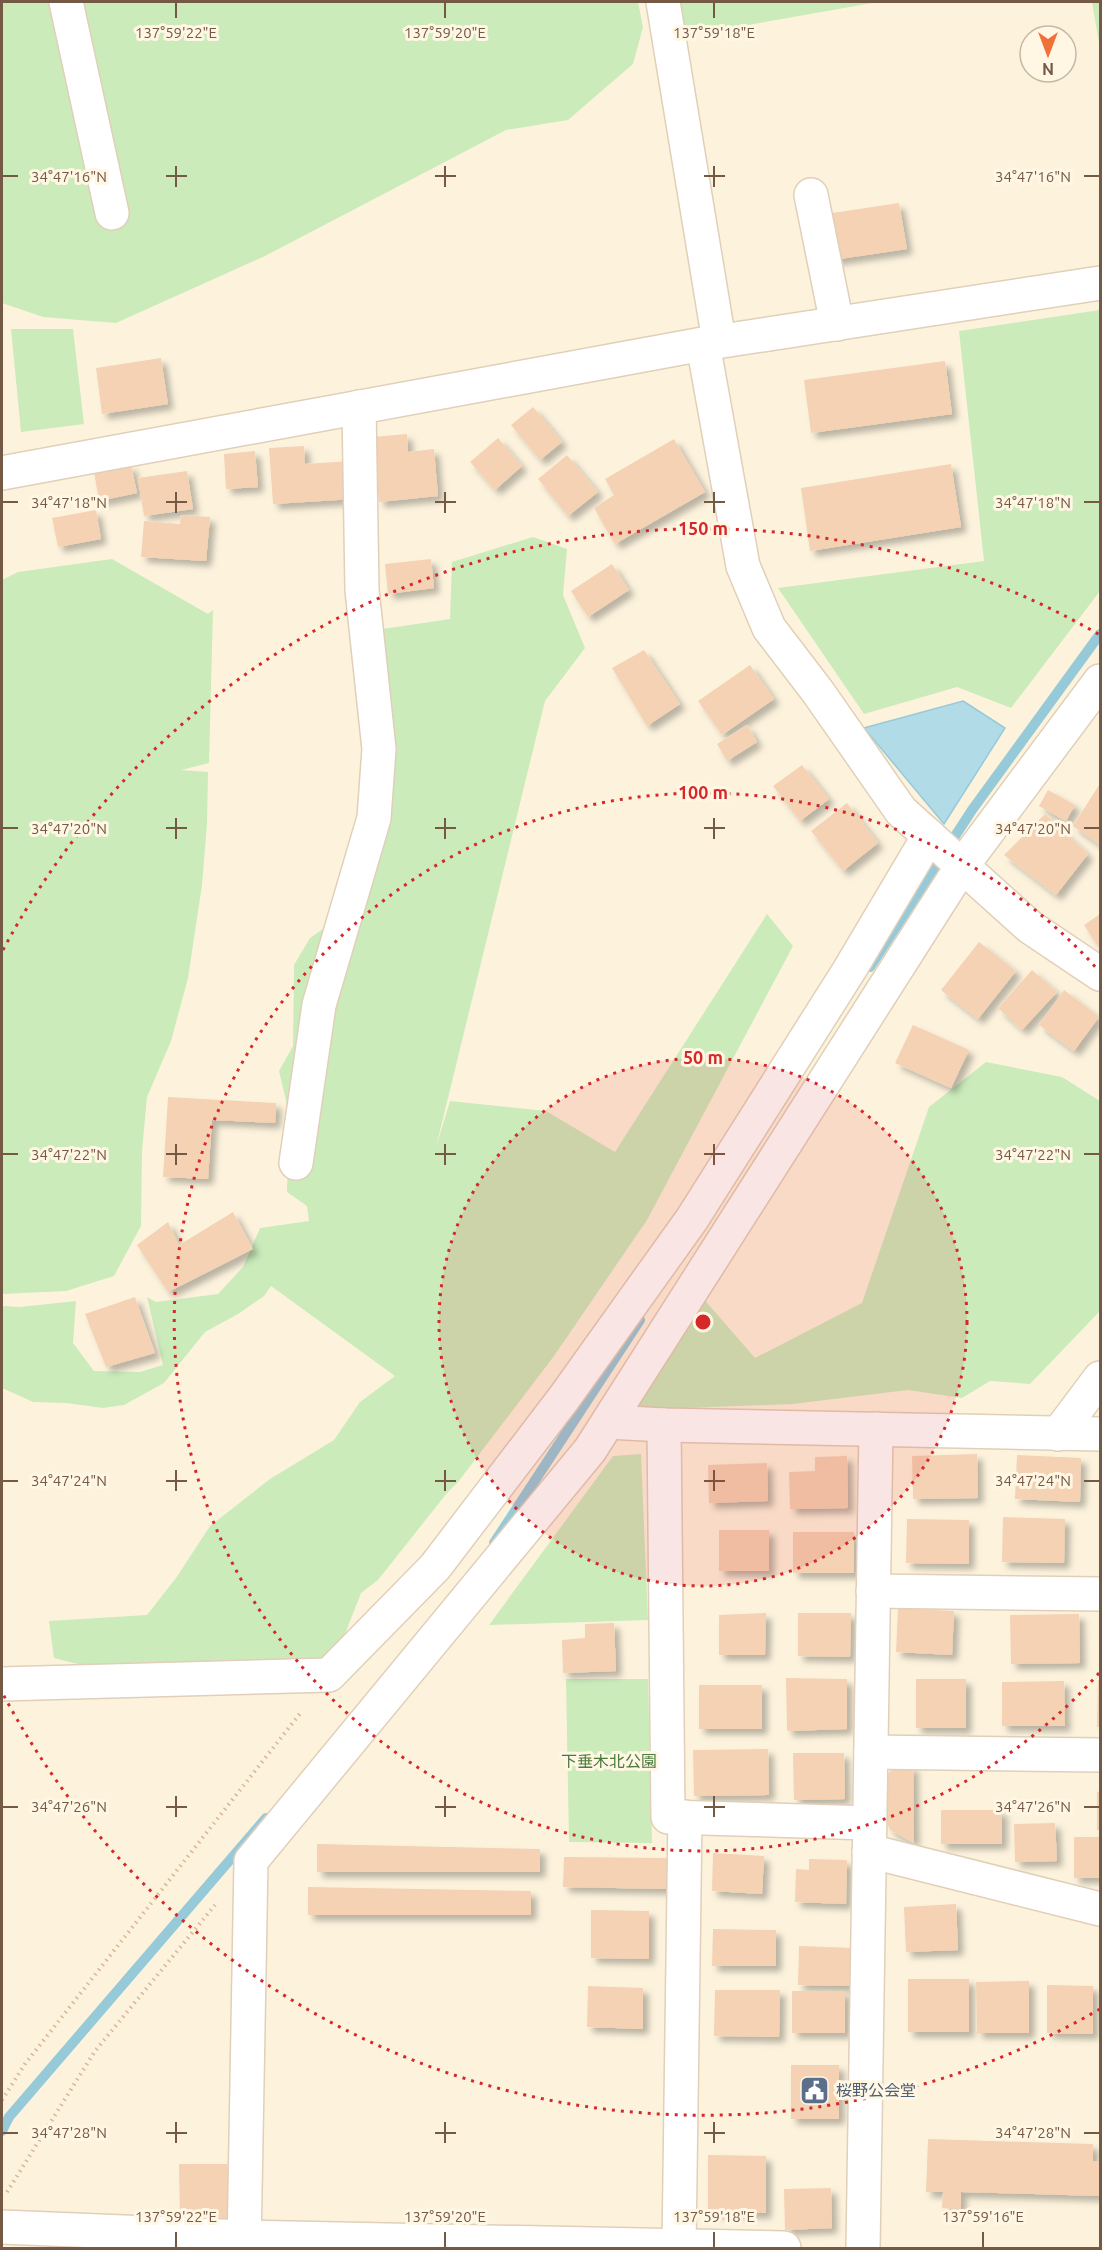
<svg xmlns="http://www.w3.org/2000/svg" width="1102" height="2250" font-family="Ubuntu,'Noto Sans JP',sans-serif">
  <style>
    .green { fill: #cbebbb }
    .water { fill: #b1dbe7; stroke: #97cad9; stroke-width: 1.5 }
    .lines { fill: none; stroke-linecap: round; stroke-linejoin: round }
    .stream { stroke: #97cad9; stroke-width: 10 }
    .building { fill: #f4d2b3; filter: url(#shadow) }
    .minor-casing { stroke: #e1cfb9; stroke-width: 36 }
    .path { stroke: #d8b697; stroke-width: 4; stroke-dasharray: 1.5 4.5; stroke-linecap: butt }
    .minor { stroke: #fff; stroke-width: 33 }
    .ticks { fill: none; stroke: #745945; stroke-width: 2 }
    .ring { fill: none; stroke: #d62828; stroke-width: 3; stroke-dasharray: 3 6 }
    .labels { text-anchor: middle; dominant-baseline: central; stroke-width: 6; stroke-linejoin: round; paint-order: stroke }
    .park-label { font-size: 16px; fill: #4a7a3c; stroke: #fff7e4 }
    .service-label { font-size: 16px; fill: #4e5e75; stroke: #fff7e4; text-anchor: start }
    .ticks-label { font-size: 15px; text-anchor: middle; fill: #745945; stroke: #fff7e4; stroke-width: 6; stroke-linejoin: round; paint-order: stroke }
    .centre { fill: #d62828; stroke: #fff7e4; stroke-width: 3 }
    .ring-label { font-size: 18px; text-anchor: middle; font-weight: bold; fill: #d62828; stroke: #fff7e4; stroke-width: 6; stroke-linejoin: round; paint-order: stroke }
  </style>
  <defs>
    <filter id="shadow"><feDropShadow dx="5.5" dy="5.5" stdDeviation="3" flood-color="#0004"/></filter>
  </defs>
  <rect width="100%" height="100%" fill="#fdf3dd"/>
  <g class="green">
    <polygon points="2,2 638,2 643,27 633,64 568,120 506,130 265,256 116,323 43,317 2,303"/>
    <polygon points="675,2 878,2 737,27 679,30"/>
    <polygon points="1092,2 1100,2 1100,49"/>
    <polygon points="1100,310 1100,591 1011,708 957,687 864,714 778,588 984,561 959,331"/>
    <polygon points="11,329 73,329 84,424 21,432"/>
    <polygon points="533,537 567,549 563,595 585,648 545,701 436,1147 450,1101 546,1111 615,1152 767,914 793,946 647,1220 554,1356 458,1482 447,1493 378,1580 361,1593 329,1675 145,1681 54,1658 49,1621 147,1615 176,1578 210,1526 270,1479 334,1440 360,1402 395,1376 271,1286 264,1296 238,1314 205,1332 164,1383 124,1405 103,1408 66,1403 33,1402 2,1388 2,1306 20,1307 76,1301 73,1343 94,1371 140,1372 163,1365 147,1297 156,1302 218,1294 243,1267 260,1228 309,1221 307,1206 287,1192 289,1113 279,1071 293,1046 294,965 310,938 351,909 373,862 369,631 450,619 452,562"/>
    <polygon points="112,559 208,614 213,610 209,763 181,770 208,772 207,824 202,885 188,978 171,1041 147,1097 142,1151 141,1226 114,1276 66,1291 2,1294 2,580 18,572"/>
    <polygon points="986,1062 1062,1077 1100,1101 1100,1311 1030,1384 990,1381 962,1398 908,1390 792,1404 633,1410 702,1297 755,1358 862,1303 929,1107"/>
    <polygon points="641,1454 648,1620 489,1625 613,1456"/>
    <polygon points="566,1679 648,1679 652,1843 569,1842"/>
  </g>
  <polygon class="water" points="963,701 1005,728 944,824 864,728"/>
  <g class="lines">
    <g class="stream">
      <polyline points="870,967 972,810 1100,634"/>
      <polyline points="494,1543 640,1320"/>
      <polyline points="2,2131 9,2117 266,1818"/>
    </g>
  </g>
  <g class="building">
    <polygon points="899,203 907,249 833,260 826,214"/>
    <polygon points="161,358 168,404 102,414 96,368"/>
    <polygon points="945,361 952,414 811,433 804,380"/>
    <polygon points="533,407 562,442 540,460 511,425"/>
    <polygon points="407,434 408,452 434,449 438,496 379,502 373,437"/>
    <polygon points="498,438 522,466 495,490 470,462"/>
    <polygon points="674,439 705,492 615,544 594,508 614,495 605,479"/>
    <polygon points="304,446 305,464 351,461 354,499 273,504 269,448"/>
    <polygon points="255,451 258,487 226,489 224,454"/>
    <polygon points="567,455 598,492 568,516 538,479"/>
    <polygon points="951,464 961,527 810,551 801,488"/>
    <polygon points="131,465 137,493 99,501 94,472"/>
    <polygon points="187,471 193,509 144,516 138,478"/>
    <polygon points="96,510 101,539 58,547 52,518"/>
    <polygon points="181,515 210,517 206,561 141,557 144,521 180,524"/>
    <polygon points="431,559 434,588 388,594 385,564"/>
    <polygon points="612,564 629,590 588,617 571,591"/>
    <polygon points="644,650 680,704 647,726 612,668"/>
    <polygon points="750,665 774,699 722,735 698,701"/>
    <polygon points="747,725 757,742 727,761 717,744"/>
    <polygon points="802,765 829,799 800,821 773,786"/>
    <polygon points="1099,785 1100,787 1100,845 1073,826"/>
    <polygon points="1048,790 1075,805 1066,821 1039,806"/>
    <polygon points="847,803 878,843 843,871 811,831"/>
    <polygon points="1045,814 1088,854 1056,895 1004,855"/>
    <polygon points="1100,914 1100,949 1084,925"/>
    <polygon points="979,942 1016,971 978,1019 941,990"/>
    <polygon points="1032,970 1057,992 1022,1030 998,1008"/>
    <polygon points="1064,990 1099,1017 1074,1051 1039,1025"/>
    <polygon points="913,1025 969,1050 951,1088 895,1063"/>
    <polygon points="168,1097 276,1103 275,1123 212,1120 208,1179 163,1177"/>
    <polygon points="233,1212 253,1249 168,1292 137,1245 168,1222 179,1245"/>
    <polygon points="135,1297 155,1353 106,1367 85,1314"/>
    <polygon points="977,1454 978,1498 913,1499 912,1456"/>
    <polygon points="1017,1455 1081,1458 1080,1502 1015,1499"/>
    <polygon points="847,1456 848,1508 790,1509 789,1472 815,1471 815,1457"/>
    <polygon points="767,1463 768,1501 709,1503 708,1465"/>
    <polygon points="1003,1517 1065,1519 1064,1563 1002,1562"/>
    <polygon points="907,1519 969,1520 969,1564 906,1563"/>
    <rect x="719" y="1530" width="50" height="41"/>
    <rect x="793" y="1532" width="61" height="41"/>
    <polygon points="898,1608 954,1611 952,1655 896,1652"/>
    <polygon points="766,1613 765,1655 719,1655 719,1615"/>
    <polygon points="798,1613 851,1613 850,1657 798,1656"/>
    <polygon points="1079,1614 1080,1663 1011,1664 1010,1615"/>
    <polygon points="614,1623 616,1671 563,1673 562,1640 585,1638 585,1624"/>
    <polygon points="786,1678 847,1679 847,1729 787,1731"/>
    <rect x="916" y="1679" width="50" height="49"/>
    <polygon points="1098,1680 1100,1680 1100,1727 1097,1727"/>
    <polygon points="1064,1681 1065,1726 1002,1726 1002,1682"/>
    <rect x="699" y="1685" width="63" height="44"/>
    <polygon points="768,1749 769,1795 694,1796 693,1750"/>
    <polygon points="793,1753 844,1753 845,1799 794,1800"/>
    <polygon points="913,1765 914,1843 890,1830 882,1810 882,1782 891,1770"/>
    <polygon points="1100,1791 1100,1830 1097,1830 1097,1792"/>
    <rect x="941" y="1810" width="61" height="34"/>
    <polygon points="1055,1823 1057,1861 1015,1862 1014,1824"/>
    <rect x="1074" y="1837" width="26" height="41"/>
    <polygon points="317,1844 540,1849 540,1872 317,1872"/>
    <polygon points="713,1853 764,1856 762,1894 712,1891"/>
    <polygon points="564,1857 669,1858 668,1889 563,1887"/>
    <polygon points="809,1859 847,1860 846,1904 795,1902 796,1869 809,1870"/>
    <polygon points="308,1887 531,1891 531,1915 308,1915"/>
    <polygon points="956,1904 958,1950 906,1952 904,1907"/>
    <polygon points="591,1910 649,1911 649,1959 591,1958"/>
    <polygon points="713,1929 776,1930 776,1966 712,1966"/>
    <polygon points="799,1946 852,1948 851,1986 798,1985"/>
    <rect x="908" y="1979" width="61" height="53"/>
    <polygon points="1029,1981 1029,2033 977,2033 976,1982"/>
    <polygon points="1047,1985 1093,1986 1093,2034 1047,2033"/>
    <polygon points="588,1986 643,1988 643,2029 587,2027"/>
    <polygon points="715,1990 780,1990 779,2037 714,2036"/>
    <rect x="792" y="1991" width="53" height="42"/>
    <rect x="791" y="2065" width="48" height="54"/>
    <polygon points="928,2139 1093,2144 1093,2161 1100,2161 1100,2196 961,2192 961,2209 942,2208 943,2192 926,2192"/>
    <polygon points="708,2155 766,2156 766,2213 708,2212"/>
    <polygon points="179,2164 227,2164 228,2219 180,2220"/>
    <polygon points="831,2188 832,2228 785,2230 784,2189"/>
  </g>
  <g class="lines">
    <defs>
      <g id="minor">
        <polyline points="66,2 112,213"/>
        <polyline points="663,2 719,341"/>
        <polyline points="811,195 837,324"/>
        <polyline points="703,344 743,566 769,628 818,692 901,811 1030,927 1100,974"/>
        <polyline points="2,473 703,344 1100,283"/>
        <polyline points="296,1163 319,1005 374,818 379,749 362,590 359,407"/>
        <polyline points="608,1422 664,1425 1100,1434"/>
        <polyline points="664,1425 668,1817 869,1823"/>
        <polyline points="1058,1434 1100,1378"/>
        <polyline points="873,1591 1100,1594"/>
        <polyline points="2,1684 329,1675 435,1567 564,1398 692,1219 850,969 929,836"/>
        <polyline points="871,1752 1100,1755"/>
        <polyline points="869,1851 1100,1909"/>
        <polyline points="2,2227 245,2237 784,2248"/>
        <polyline points="679,2246 685,1817"/>
        <polyline points="244,2248 251,1861 590,1450 962,866 1100,681"/>
        <polyline points="863,2248 876,1429"/>
      </g>
    </defs>
    <use href="#minor" class="minor-casing"/>
    <g class="path">
      <polyline points="2,2100 25,2064 302,1711"/>
      <polyline points="7,2192 95,2051 215,1905"/>
    </g>
    <use href="#minor" class="minor"/>
  </g>
  <path class="ticks" d="M176,3V18M445,3V18M714,3V18M176,166V187M445,166V187M714,166V187M3,176H18M166,176H187M435,176H456M704,176H725M1084,176H1099M176,492V513M445,492V513M714,492V513M3,502H18M166,502H187M435,502H456M704,502H725M1084,502H1099M176,818V839M445,818V839M714,818V839M3,828H18M166,828H187M435,828H456M704,828H725M1084,828H1099M176,1144V1165M445,1144V1165M714,1144V1165M3,1154H18M166,1154H187M435,1154H456M704,1154H725M1084,1154H1099M176,1470V1491M445,1470V1491M714,1470V1491M3,1481H18M166,1481H187M435,1481H456M704,1481H725M1084,1481H1099M176,1796V1817M445,1796V1817M714,1796V1817M3,1807H18M166,1807H187M435,1807H456M704,1807H725M1084,1807H1099M176,2122V2143M445,2122V2143M714,2122V2143M3,2133H18M166,2133H187M435,2133H456M704,2133H725M1084,2133H1099M176,2232V2247M445,2232V2247M714,2232V2247M983,2232V2247"/>
  <circle cx="703" cy="1322" r="264" fill="#d62828" fill-opacity=".12"/>
  <g class="ring">
    <circle cx="703" cy="1322" r="264"/>
    <path d="M1099 1673A529 529 0 1 1 1099 971"/>
    <path d="M1100 2009A793 793 0 0 1 3 1694M3 950A793 793 0 0 1 1100 635"/>
  </g>
  <defs>
    <symbol id="civic-square" viewBox="-11 -11 22 22"><rect x="-9" y="-9" width="18" height="18" rx="4" fill="#5c6f8a" stroke="#fff7e4"/><path d="M-.6-6.5H3V-4.5H.6V-3L4-1V1h2V6H-6V1h2V-1L-.6-3ZM-1.2 2.5V6h2.4V2.5Z" fill="#fff"/></symbol>
  </defs>
  <g fill-rule="evenodd">
    <use href="#civic-square" x="798" y="2074" width="33" height="33"/>
  </g>
  <g class="labels">
    <g class="park-label">
      <text x="609" y="1761">下垂木北公園</text>
    </g>
    <g class="service-label">
      <text x="836" y="2090">桜野公会堂</text>
    </g>
  </g>
  <g class="ticks-label">
    <text x="176" y="38">137°59'22"E</text>
    <text x="445" y="38">137°59'20"E</text>
    <text x="714" y="38">137°59'18"E</text>
    <text x="1033" y="182">34°47'16"N</text>
    <text x="69" y="182">34°47'16"N</text>
    <text x="1033" y="508">34°47'18"N</text>
    <text x="69" y="508">34°47'18"N</text>
    <text x="69" y="834">34°47'20"N</text>
    <text x="1033" y="834">34°47'20"N</text>
    <text x="69" y="1160">34°47'22"N</text>
    <text x="1033" y="1160">34°47'22"N</text>
    <text x="69" y="1486">34°47'24"N</text>
    <text x="1033" y="1486">34°47'24"N</text>
    <text x="69" y="1812">34°47'26"N</text>
    <text x="1033" y="1812">34°47'26"N</text>
    <text x="69" y="2138">34°47'28"N</text>
    <text x="1033" y="2138">34°47'28"N</text>
    <text x="176" y="2222">137°59'22"E</text>
    <text x="445" y="2222">137°59'20"E</text>
    <text x="714" y="2222">137°59'18"E</text>
    <text x="983" y="2222">137°59'16"E</text>
  </g>
  <circle cx="703" cy="1322" r="9" class="centre"/>
  <g class="ring-label">
    <text x="703" y="535">150 m</text>
    <text x="703" y="799">100 m</text>
    <text x="703" y="1064">50 m</text>
  </g>
  <rect width="1102" height="2250" fill="none" stroke="#745945" stroke-width="6"/>
  <g transform="translate(1048 54) rotate(180)"><circle r="28" fill="#fff7e4" stroke="#c7b8a4" stroke-width="1.5"/>
  <path d="M0-4.5L10 22L0 15L-10 22Z" fill="#ef713a"/>
  <text y="-9" font-size="16" font-weight="bold" text-anchor="middle" fill="#745945">N</text>
  </g>
</svg>
